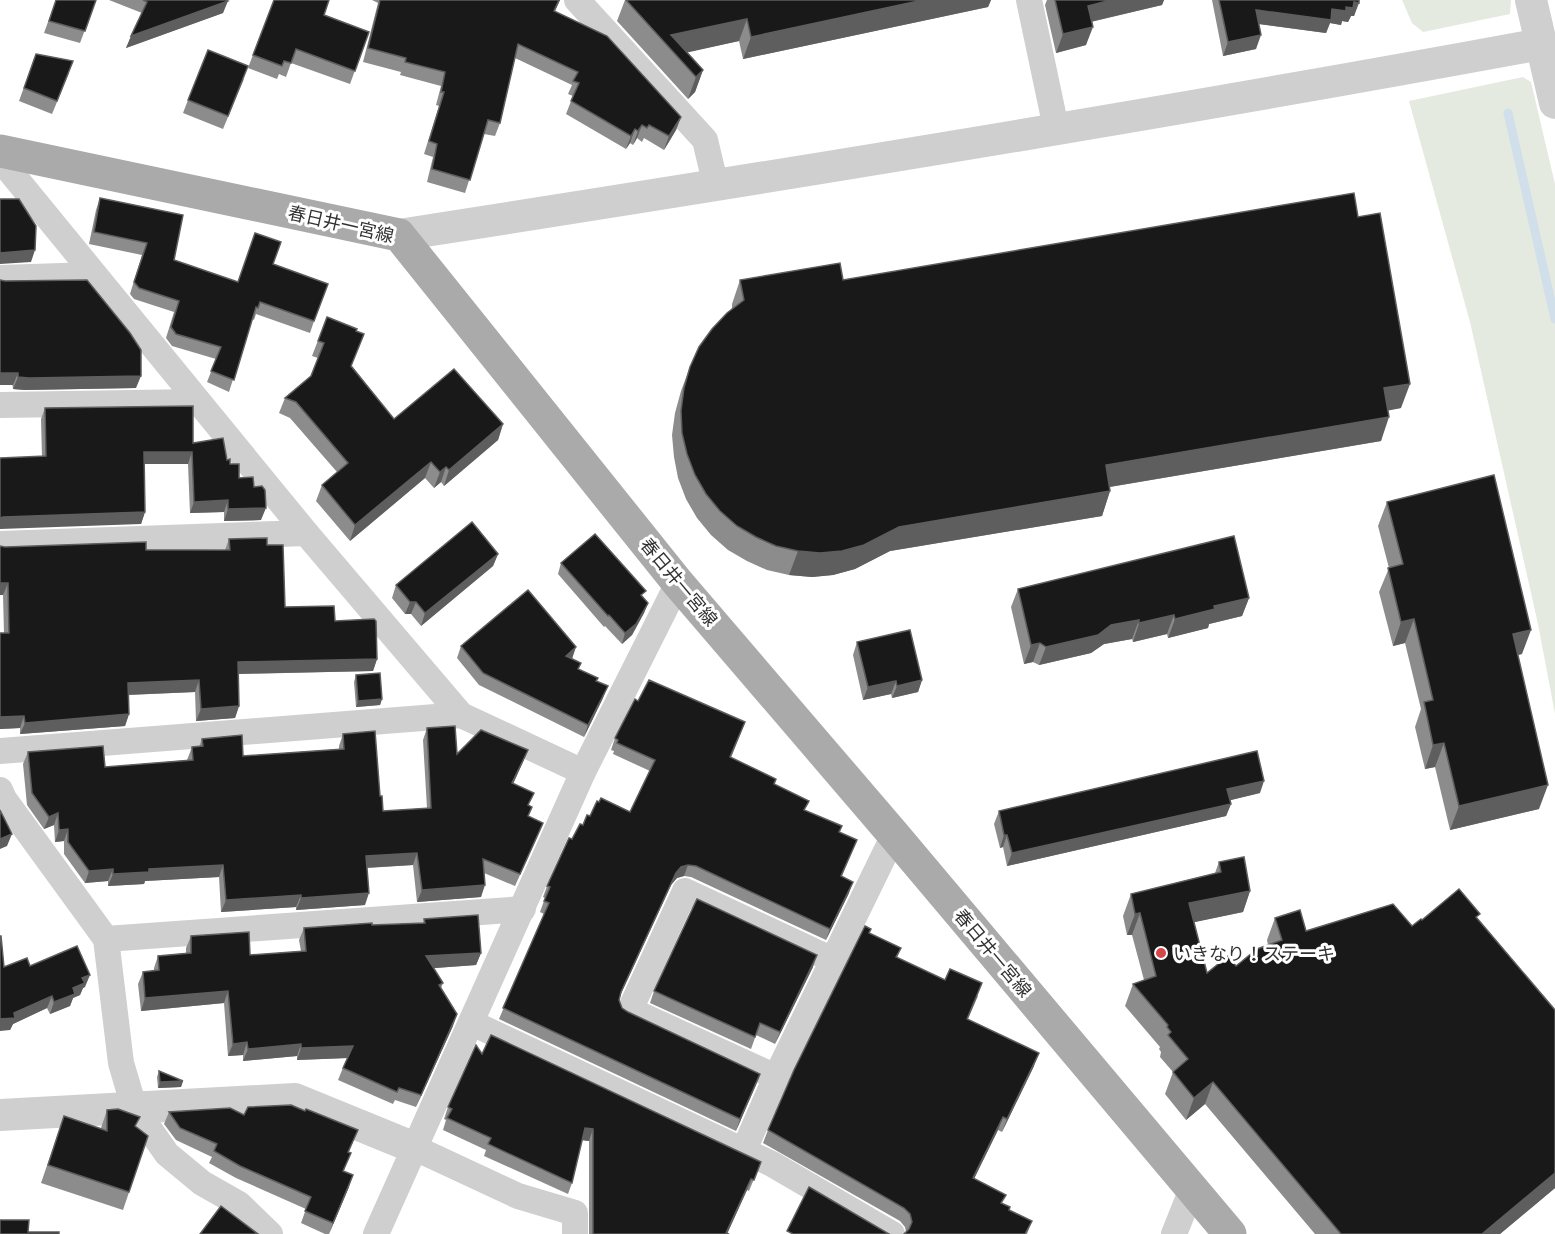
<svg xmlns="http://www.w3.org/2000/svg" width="1555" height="1234" font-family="Raleway,'Noto Sans JP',sans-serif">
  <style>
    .green { fill: #e4eadf }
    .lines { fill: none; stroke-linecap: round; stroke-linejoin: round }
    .stream { stroke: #d0dfea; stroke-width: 9 }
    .minor { stroke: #cfcfcf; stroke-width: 26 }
    .tertiary { stroke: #cfcfcf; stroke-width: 32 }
    .primary { stroke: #aaa; stroke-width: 33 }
    .wall { fill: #8c8c8c }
    .shaded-wall { fill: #5e5e5e }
    .building { fill: #191919; stroke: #5e5e5e; stroke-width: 1.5 }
    .poi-dot { fill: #d64649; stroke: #fff; stroke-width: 2 }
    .labels { text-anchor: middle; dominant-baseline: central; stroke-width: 6; stroke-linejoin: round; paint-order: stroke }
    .street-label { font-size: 18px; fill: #323232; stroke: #fff }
    .poi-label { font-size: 18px; fill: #323232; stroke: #fff; text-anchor: start }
  </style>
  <rect width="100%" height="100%" fill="#fff"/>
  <g class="green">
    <polygon points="1402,0 1511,0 1510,14 1423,32 1412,23"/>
    <polygon points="1523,77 1531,82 1555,184 1555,714 1538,624 1470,322 1409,101"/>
  </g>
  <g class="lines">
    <polyline class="stream" points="1508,113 1555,319"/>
    <g class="minor">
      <polyline points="577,0 705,140 716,186"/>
      <polyline points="1029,0 1056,128"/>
      <polyline points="0,159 306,533 461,715 583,772"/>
      <polyline points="0,278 93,275"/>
      <polyline points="0,405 198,402"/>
      <polyline points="0,544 306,533"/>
      <polyline points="0,751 461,715"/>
      <polyline points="0,790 4,799 106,939 121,1063 134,1107 167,1154 202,1183 239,1204 270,1234"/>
      <polyline points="106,939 523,909"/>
      <polyline points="472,1023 772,1164 892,1234"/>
      <polyline points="776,1077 630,1010 685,891 833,960"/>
      <polyline points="415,1148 518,1196 575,1213 575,1234"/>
      <polyline points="744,1150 776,1077 894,835"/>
      <polyline points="376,1234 583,772 678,583"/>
      <polyline points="1174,1234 1192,1189"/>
    </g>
    <g class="tertiary">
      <polyline points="1531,0 1555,103"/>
      <path d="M399,235C780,176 1162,114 1541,44"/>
      <polyline points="0,1115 295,1099 415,1148"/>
    </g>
    <polyline class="primary" points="0,151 399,235 678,583 894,835 1230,1234"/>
  </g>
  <g class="wall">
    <polygon points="56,0 96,0 80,43 44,33"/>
    <polygon points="109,0 226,0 223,13 126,48 142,13"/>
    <polygon points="274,0 324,15 369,32 350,84 291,63 286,77 279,74 277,79 248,68"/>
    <polygon points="372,0 560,0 555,11 681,117 676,130 664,150 644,138 642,142 637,138 633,145 630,143 626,149 566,114 573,96 568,94 572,85 515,58 500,123 495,136 484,134 465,193 427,182 433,157 424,154 439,106 436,105 441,86 400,75 401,72 363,62 378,3"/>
    <polygon points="625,0 991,0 988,7 743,59 739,41 687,52 703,70 695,92 688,99 617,21"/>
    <polygon points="1047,0 1164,0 1162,5 1091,22 1086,45 1056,53 1045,5"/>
    <polygon points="1212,0 1359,0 1354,16 1351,16 1348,22 1342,21 1341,25 1330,23 1326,33 1259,24 1256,49 1223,56"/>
    <polygon points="36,54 69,73 52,114 19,101"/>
    <polygon points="244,79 223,129 183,113 188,100"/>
    <polygon points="100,198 174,260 238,282 273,264 314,321 310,333 256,314 254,320 252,319 229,392 207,382 216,359 172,346 166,338 174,312 134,299 130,294 142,255 89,244 96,210"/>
    <polygon points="1358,217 1401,408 1388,410 1381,441 1110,487 1110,491 1102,516 890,551 855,569 833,575 812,577 789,575 767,570 747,561 728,550 711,535 697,518 686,499 678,478 674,457 672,435 675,413 681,391 690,367 732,308 732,304 740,280 843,280"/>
    <polygon points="0,280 136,388 25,390 13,389"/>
    <polygon points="327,317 352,366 394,419 503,424 498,440 444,486 441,482 434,488 425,478 350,541 316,501 322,485 337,472 290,418 279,413 285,398 311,376 318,358 312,356"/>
    <polygon points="45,408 193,443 227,460 239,478 254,487 261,520 224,521 224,512 190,513 188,464 144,464 145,512 141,524 42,457 41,419"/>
    <polygon points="1387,502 1522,654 1518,655 1539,809 1450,830 1435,767 1425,769 1415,727 1421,709 1405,643 1393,646 1379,592 1389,568 1378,526"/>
    <polygon points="229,539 267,545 285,607 335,621 377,659 373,671 239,674 239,706 235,718 196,721 195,692 128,695 129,714 125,726 20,734 20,728 0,729 0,633 4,633 3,595 5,547 146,550 225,550"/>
    <polygon points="498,554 493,566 421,626 411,614 405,614 392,598 396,585"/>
    <polygon points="561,563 643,597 648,603 644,613 632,635 622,644 605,626 604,627 558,574"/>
    <polygon points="1018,589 1249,598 1242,616 1209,624 1208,628 1168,638 1167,634 1133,642 1132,639 1104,644 1091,653 1039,665 1033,662 1024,664 1011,607"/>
    <polygon points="857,642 922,680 918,692 892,698 891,694 863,700 853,655"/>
    <polygon points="461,646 572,659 579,669 597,681 603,698 584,737 479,685 457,658"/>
    <polygon points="356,675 382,699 380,705 356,707 354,682"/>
    <polygon points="638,701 745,722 731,758 774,784 806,811 842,826 840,832 852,851 842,876 849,893 826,940 691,877 684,876 677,878 671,885 620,996 619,1000 622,1008 628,1012 760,1074 736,1131 499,1019 544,914 540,912 545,898 543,897 547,886 572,839 583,825 590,816 630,812 650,771 613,754 614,751 611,750 615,738"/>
    <polygon points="427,728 457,754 528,750 513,784 529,806 532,807 528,816 543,823 538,835 515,886 484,873 481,897 417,902 413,865 367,868 365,905 296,910 296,907 221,912 219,877 145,881 144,884 108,886 108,881 85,883 64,854 64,841 55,842 54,825 44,829 27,805 23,764 28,752 105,767 187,760 192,747 199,747 202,739 243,756 339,749 339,746 343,734 380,796 383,811 427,808 423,740"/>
    <polygon points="1260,793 1230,800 1231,804 1226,816 1007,866 1003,847 1000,848 994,824 999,811"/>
    <polygon points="1219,862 1250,891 1243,912 1194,922 1207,973 1236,966 1268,945 1267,940 1275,918 1306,931 1412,926 1422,920 1478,919 1555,1010 1555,1188 1500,1234 1315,1234 1205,1104 1186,1120 1165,1094 1173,1072 1160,1057 1161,1052 1159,1049 1160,1047 1125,1006 1133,984 1144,980 1132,935 1127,935 1123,916 1131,894 1215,873"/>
    <polygon points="424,919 481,953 476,965 434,968 443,983 441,988 453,1026 416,1107 395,1100 393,1104 338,1080 347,1058 297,1060 297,1056 243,1061 243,1055 228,1056 224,1003 141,1011 138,984 143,972 154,971 154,968 158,956 186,953 186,948 191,936 250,955 301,951 299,940 304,928 423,923"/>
    <polygon points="869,933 901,948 897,958 978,996 968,1019 1034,1066 1002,1132 998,1130 974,1179 1009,1210 1032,1221 1027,1234 904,1234 906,1232 905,1227 900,1221 763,1143 768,1130"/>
    <polygon points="30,966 85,987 83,988 80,995 73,998 70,1006 50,1014 47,1008 13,1024 10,1030 4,967"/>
    <polygon points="813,967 775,1044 756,1035 751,1049 650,1003 654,991"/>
    <polygon points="482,1054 761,1162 749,1191 747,1190 727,1234 729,1234 589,1234 589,1141 582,1140 572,1183 568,1194 484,1156 486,1150 443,1130 446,1120 444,1119 448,1107"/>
    <polygon points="159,1071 183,1081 181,1087 158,1088 157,1077"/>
    <polygon points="107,1110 136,1127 148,1136 123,1210 41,1183 64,1116 101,1128"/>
    <polygon points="169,1112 244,1115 353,1142 349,1152 344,1171 349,1187 329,1234 325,1234 301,1223 306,1209 236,1178 209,1163 212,1157 176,1140 164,1124"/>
  </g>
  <g class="shaded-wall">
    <polygon points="559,0 560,0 549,24 554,11"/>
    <polygon points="923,0 991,0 988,7 743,59 751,37"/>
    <polygon points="1111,0 1164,0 1162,5 1081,24 1088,6"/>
    <polygon points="228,1 223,13 126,48 131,36"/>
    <polygon points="1354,2 1359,3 1354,16 1351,16 1348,22 1342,21 1341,25 1330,23 1326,33 1251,23 1256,10 1332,9 1346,7"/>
    <polygon points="747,19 739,41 676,55 671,35"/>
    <polygon points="1093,27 1086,45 1056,53 1063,34"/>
    <polygon points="1261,35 1256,49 1223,56 1228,42"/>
    <polygon points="703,70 695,92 688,99 696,77"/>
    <polygon points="681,117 676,130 664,150 669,136"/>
    <polygon points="642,125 637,138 633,145 638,131"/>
    <polygon points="635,129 630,143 626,149 631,136"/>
    <polygon points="35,250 31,262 0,264 0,253"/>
    <polygon points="0,373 18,373 13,385 0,385"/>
    <polygon points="141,376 136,388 25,390 13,389 18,377"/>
    <polygon points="1410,384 1401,408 1376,413 1384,388"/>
    <polygon points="1389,417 1381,441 1097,489 1106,465"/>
    <polygon points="503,424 498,440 444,486 449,470"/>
    <polygon points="144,452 192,452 188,464 140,464"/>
    <polygon points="431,462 425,478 350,541 355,525"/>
    <polygon points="446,467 441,482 434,488 440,472"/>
    <polygon points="1110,491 1102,516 890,551 855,569 833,575 812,577 789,575 798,551 899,527"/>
    <polygon points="228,500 224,512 190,513 194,502"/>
    <polygon points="266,508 261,520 224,521 228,509"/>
    <polygon points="145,512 141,524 0,529 0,518 3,517"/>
    <polygon points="498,554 493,566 421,626 425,613"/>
    <polygon points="0,583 8,583 3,595 0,595"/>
    <polygon points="1249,598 1242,616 1209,624 1208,628 1168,638 1175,619 1214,606"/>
    <polygon points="410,602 416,602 411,614 405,614"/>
    <polygon points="648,603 644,613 632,635 622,644 625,633"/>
    <polygon points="1174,615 1167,634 1133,642 1139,623"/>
    <polygon points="1414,619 1405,643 1393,646 1401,622"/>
    <polygon points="1139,620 1132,639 1104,644 1091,653 1039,665 1046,647 1111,625"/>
    <polygon points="1531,630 1522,654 1504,658 1513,634"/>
    <polygon points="1040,643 1033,662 1024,664 1031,645"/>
    <polygon points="576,647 572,659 566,656"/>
    <polygon points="377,659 373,671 234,674 238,662"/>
    <polygon points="199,680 195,692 124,695 128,683"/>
    <polygon points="922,680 918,692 892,698 897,686"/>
    <polygon points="896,681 891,694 863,700 868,687"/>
    <polygon points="608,686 603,698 584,737 588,725"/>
    <polygon points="382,699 380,705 356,707 358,701"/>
    <polygon points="239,706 235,718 196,721 201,709"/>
    <polygon points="129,714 125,726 20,734 25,723"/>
    <polygon points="24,716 20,728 0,729 0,717"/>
    <polygon points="1444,743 1435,767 1425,769 1433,745"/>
    <polygon points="528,750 523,762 508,795 512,783"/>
    <polygon points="1264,781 1260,793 1223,802 1227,789"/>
    <polygon points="1548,785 1539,809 1450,830 1459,806"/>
    <polygon points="1231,804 1226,816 1007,866 1012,853"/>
    <polygon points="58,813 54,825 44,829 49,817"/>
    <polygon points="68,829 64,841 55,842 59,830"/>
    <polygon points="12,834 7,846 0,849 0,839"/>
    <polygon points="1004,835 1007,835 1003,847 1000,848"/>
    <polygon points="417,853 413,865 362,868 366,856"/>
    <polygon points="223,865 219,877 145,881 144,884 108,886 113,874 149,869"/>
    <polygon points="688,865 684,876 677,878 671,885 616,1004 621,992 676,873 681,867"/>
    <polygon points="113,869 108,881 85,883 89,871"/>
    <polygon points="853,882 849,893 826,940 830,929"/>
    <polygon points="485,885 481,897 417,902 422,890"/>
    <polygon points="1250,891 1243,912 1181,925 1189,903"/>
    <polygon points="369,893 365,905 296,910 301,898"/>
    <polygon points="301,895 296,907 221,912 226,900"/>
    <polygon points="1140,913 1132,935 1127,935 1135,914"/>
    <polygon points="481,953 476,965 422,969 426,956"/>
    <polygon points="817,955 813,967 775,1044 780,1032"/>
    <polygon points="90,975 85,987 83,988 80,995 73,998 70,1006 50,1014 54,1002 73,988 82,978"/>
    <polygon points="228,991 224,1003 141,1011 145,998"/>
    <polygon points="52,996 47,1008 13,1024 10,1030 0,1031 0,1019"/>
    <polygon points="457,1014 453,1026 416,1107 421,1095"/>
    <polygon points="247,1042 243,1055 228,1056 233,1044"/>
    <polygon points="301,1044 297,1056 243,1061 248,1049"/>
    <polygon points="353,1046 348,1058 297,1060 301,1048"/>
    <polygon points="1039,1053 1034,1066 1002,1132 1007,1119"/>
    <polygon points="760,1074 756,1085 736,1131 740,1119"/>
    <polygon points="183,1081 181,1087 158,1088 160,1082"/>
    <polygon points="1213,1082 1205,1104 1186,1120 1194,1098"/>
    <polygon points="1003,1117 998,1130 968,1191 973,1178"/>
    <polygon points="585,1128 593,1129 589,1141 581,1140"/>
    <polygon points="1555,1173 1555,1188 1500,1234 1482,1234"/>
    <polygon points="353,1175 349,1187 329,1234 333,1223"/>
    <polygon points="751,1179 747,1190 727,1234 726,1234"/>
  </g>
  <g class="building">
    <polygon points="56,0 96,0 85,31 49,21"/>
    <polygon points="143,0 226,0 228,1 131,36 147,2"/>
    <polygon points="274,0 329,0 324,15 369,32 355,71 296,49 291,63 284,61 282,66 253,55"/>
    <polygon points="380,0 559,0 554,11 607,36 681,117 669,136 649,125 647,128 642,125 638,131 635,129 631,136 571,101 579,83 573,81 578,72 518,44 500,123 488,120 470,180 432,169 437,144 429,141 444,92 441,92 445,72 405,62 406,58 368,48"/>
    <polygon points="626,0 923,0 751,37 747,19 671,35 703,70 696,77"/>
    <polygon points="1055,0 1111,0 1088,6 1093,27 1063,34"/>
    <polygon points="1219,0 1359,0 1359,3 1354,2 1353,8 1346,7 1346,11 1332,9 1331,20 1256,10 1261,35 1228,42"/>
    <polygon points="208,50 248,66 228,116 188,100"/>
    <polygon points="36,54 73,61 57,101 24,88"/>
    <polygon points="1354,193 1358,217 1380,213 1410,384 1384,388 1389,417 1106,465 1110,491 899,527 864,545 842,551 820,553 798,551 776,546 756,537 737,526 720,511 706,494 695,475 687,454 682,433 681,411 684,388 690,367 699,347 712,329 727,313 744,300 740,280 840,263 843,280"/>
    <polygon points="100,198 183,215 174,260 238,282 255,233 281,242 273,264 328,284 314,321 260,302 258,308 256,307 234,380 211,371 221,347 176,334 171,327 179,301 139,288 134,282 147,243 94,232"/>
    <polygon points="0,199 19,199 36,226 35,250 0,253"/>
    <polygon points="0,280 5,281 87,280 130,333 141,350 141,376 29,378 18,377 18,373 0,373"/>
    <polygon points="327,317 357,329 356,331 364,334 351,366 394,419 454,369 503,424 449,470 446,467 440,472 431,462 355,525 322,485 348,463 296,402 285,398 311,376 324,343 318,341"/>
    <polygon points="193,406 193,443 223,438 227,460 230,459 230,464 239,464 239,478 253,477 254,487 262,486 265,490 266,508 228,509 228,500 194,502 192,452 144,452 145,512 3,517 0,518 0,458 46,456 45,408"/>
    <polygon points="1494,475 1531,630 1513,634 1548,785 1459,806 1444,743 1433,745 1424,702 1433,700 1414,619 1401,622 1388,568 1403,564 1387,502"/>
    <polygon points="472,522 498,554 425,613 416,602 410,602 396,585"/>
    <polygon points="595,534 646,591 641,595 648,603 636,624 625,633 609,615 608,616 561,563"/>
    <polygon points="1234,536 1249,598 1214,606 1215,609 1175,619 1174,615 1139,623 1139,620 1111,625 1098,635 1046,647 1040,643 1031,645 1018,589"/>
    <polygon points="267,538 267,545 283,545 285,607 334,606 335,621 374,619 376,621 377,659 238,662 239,706 201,709 199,680 128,683 129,714 25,723 24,716 0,717 0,633 9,633 8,583 0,583 0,546 5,547 146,542 146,550 230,550 229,539"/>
    <polygon points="528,590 576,647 566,656 581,663 578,669 598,678 596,681 608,686 588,725 483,673 461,646"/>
    <polygon points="910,630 922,680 897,686 896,681 868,687 857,642"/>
    <polygon points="380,673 382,699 358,701 356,675"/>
    <polygon points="649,680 745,722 730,757 776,779 774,784 809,801 804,810 842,826 839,832 857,840 841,876 853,882 830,929 696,866 688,865 681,867 676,873 621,992 619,1000 622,1008 628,1012 760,1074 740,1119 503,1008 549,903 544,901 550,887 547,886 569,838 572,839 580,824 583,825 587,815 590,816 597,801 599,802 601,798 630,812 655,760 617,743 618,740 615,738 635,699 638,701"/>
    <polygon points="455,726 457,754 481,730 528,750 512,783 534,793 528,805 532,807 528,816 543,823 520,874 483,859 485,885 422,890 417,853 366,856 369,893 301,898 301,895 226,900 223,865 149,869 149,872 113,874 113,869 89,871 68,842 68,829 59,830 58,813 49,817 32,793 28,752 103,746 105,767 193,760 192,747 203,746 202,739 242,735 243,756 344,749 343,734 375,731 380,796 382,796 383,811 431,808 427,728"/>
    <polygon points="1257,751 1264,781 1227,789 1231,804 1012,853 1007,835 1004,835 999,811"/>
    <polygon points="0,810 12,834 0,839"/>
    <polygon points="1244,857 1250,891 1189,903 1207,973 1228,956 1236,966 1257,949 1282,940 1275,918 1300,910 1306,931 1393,904 1412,926 1421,919 1422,920 1459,889 1480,914 1476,917 1555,1010 1555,1173 1482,1234 1341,1234 1213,1082 1194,1098 1173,1072 1188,1059 1168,1035 1171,1032 1167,1027 1168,1025 1133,984 1156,976 1140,913 1135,914 1131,894 1221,872 1219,862"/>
    <polygon points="697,899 817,955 780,1032 760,1023 755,1037 654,991"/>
    <polygon points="478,915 481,953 426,956 443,983 439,985 457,1014 421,1095 399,1088 397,1092 343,1068 353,1046 301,1048 301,1044 248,1049 247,1042 233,1044 228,991 145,998 143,972 159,970 158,956 191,953 191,936 249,932 250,955 306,951 304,928 372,923 372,925 425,923 424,919"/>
    <polygon points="865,926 871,929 869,933 901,948 896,957 945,980 950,969 982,983 967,1019 1039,1053 1007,1119 1003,1117 973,1178 1006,1195 1001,1203 1010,1207 1009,1210 1032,1221 1025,1234 904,1234 909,1229 912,1222 910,1214 904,1208 768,1130 794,1070"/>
    <polygon points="0,936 1,936 4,967 27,958 30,966 77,946 90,975 82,978 85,983 73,988 75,994 54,1002 52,996 14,1013 15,1018 0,1019"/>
    <polygon points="491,1035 761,1162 754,1180 751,1179 726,1233 729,1234 593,1234 593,1129 585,1128 572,1183 488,1144 491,1138 447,1118 452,1109 448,1107 476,1045 482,1054"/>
    <polygon points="159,1071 183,1081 160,1082"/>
    <polygon points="291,1105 305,1111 306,1109 358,1130 348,1152 351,1153 343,1171 353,1175 333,1223 305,1211 311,1197 240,1166 214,1151 217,1144 180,1128 169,1112 230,1108 244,1115 248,1107"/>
    <polygon points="118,1109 140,1117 135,1126 148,1136 129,1192 48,1165 64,1116 107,1131 107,1110"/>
    <polygon points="809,1187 889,1234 793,1234 787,1231"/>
    <polygon points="221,1206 258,1234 200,1234"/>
    <polygon points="0,1220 29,1220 28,1232 59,1232 59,1234 0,1234"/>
  </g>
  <circle class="poi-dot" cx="1161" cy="953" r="6"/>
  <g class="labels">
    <g class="street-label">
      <text transform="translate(341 224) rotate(13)">春日井一宮線</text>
      <text transform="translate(679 582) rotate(50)">春日井一宮線</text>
      <text transform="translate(993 953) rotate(50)">春日井一宮線</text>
    </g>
    <g class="poi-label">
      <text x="1173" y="953">いきなり！ステーキ</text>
    </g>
  </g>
</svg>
